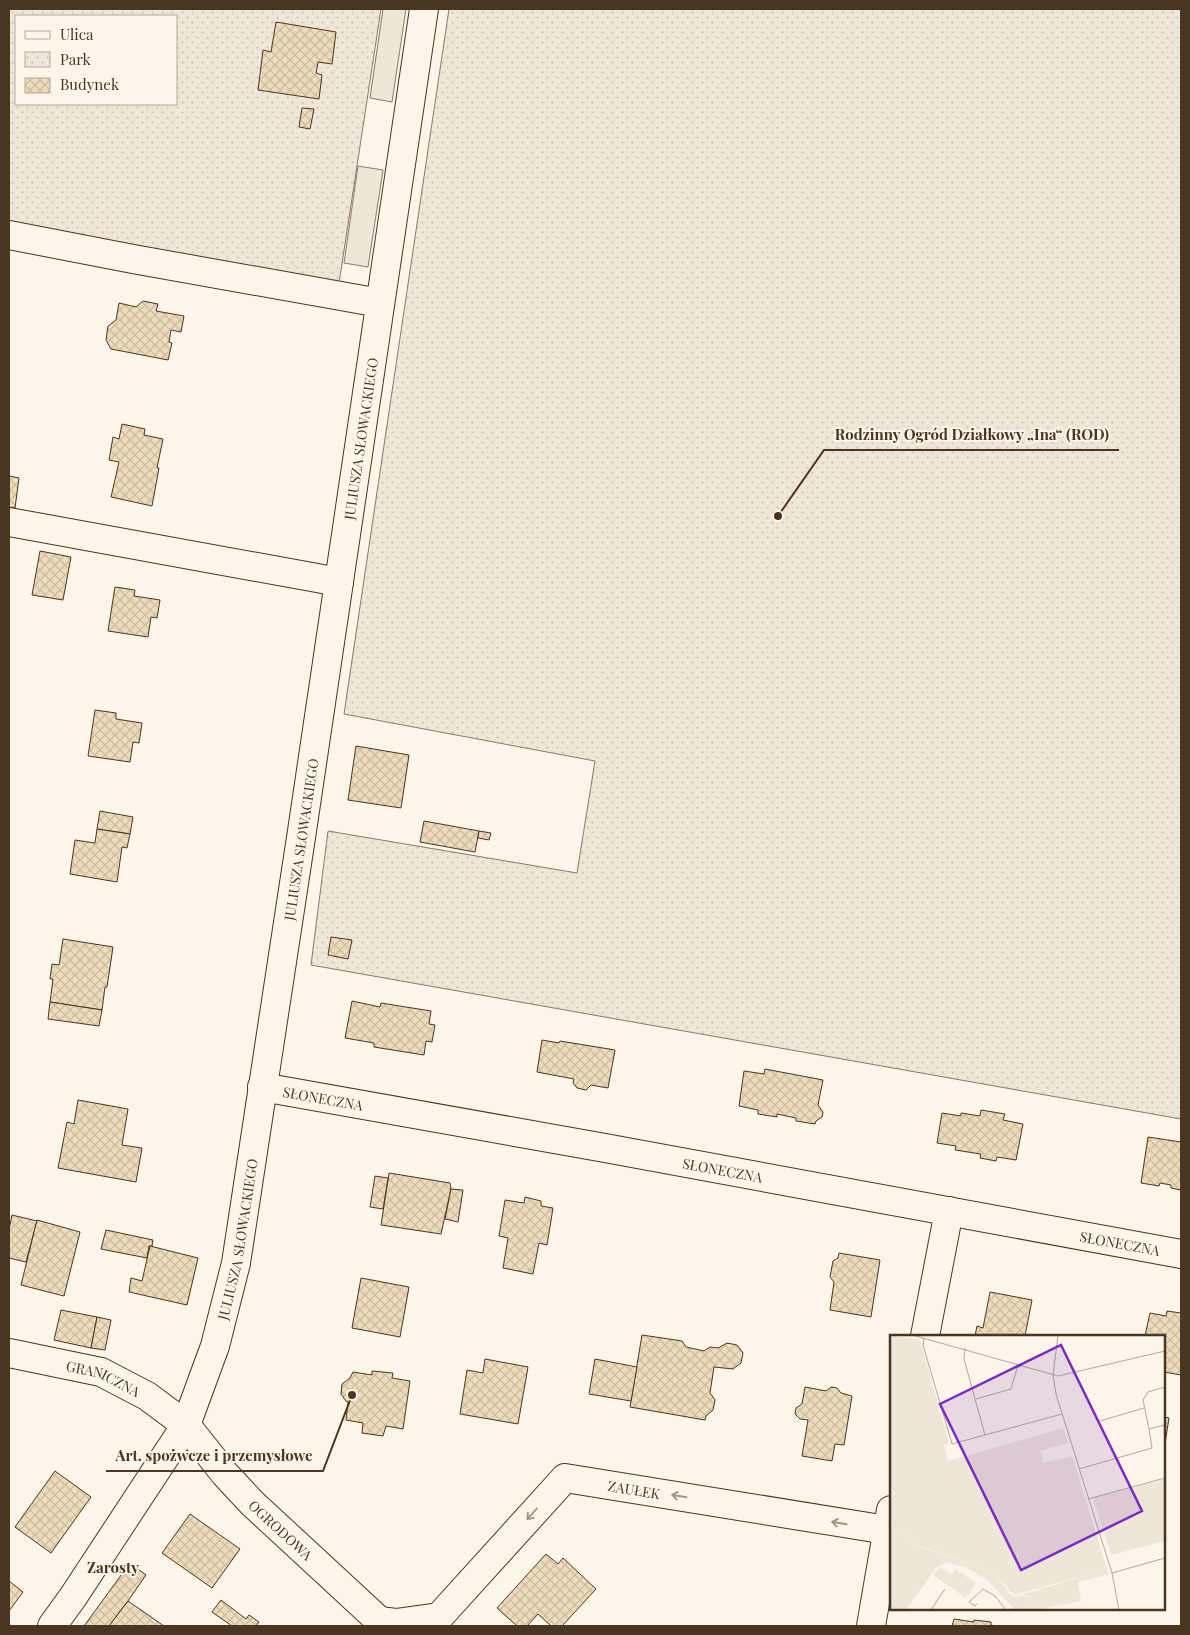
<svg xmlns="http://www.w3.org/2000/svg" width="1190" height="1635" font-family="'Playfair Display',serif">
  <style>
    .park { fill: url(#park-dots); stroke: #887966; fill-rule: evenodd }
    .parking { fill: #ede7d9; stroke: #887966 }
    .building { fill: url(#building-cross-hatch); stroke: #4a3520 }
    .lines { fill: none; stroke-linecap: round; stroke-linejoin: round }
    .minor-casing { stroke: #4a3520; stroke-width: 30 }
    .minor { stroke: #fbf6e9; stroke-width: 28 }
    .oneway { stroke: #a29684 }
    .labels { text-anchor: middle; dominant-baseline: central; stroke-width: 4; stroke-linejoin: round; paint-order: stroke }
    .street-label { font-size: 14px; fill: #4a3520; stroke: #fbf6e9 }
    .neighbourhood-label { font-size: 15px; font-weight: bold; fill: #4a3520; stroke: #fbf6e9 }
    .inset-road { fill: none; stroke: #b4a999; stroke-width: 1 }
    .view { fill: #7b2cbf; fill-opacity: 0.15; stroke: #7b2cbf; stroke-width: 2.5 }
    .inset-edge { fill: none; stroke: #4a3520; stroke-width: 2.5 }
    .leader { fill: none; stroke: #4a3520; stroke-width: 2 }
    .callout-dot { fill: #4a3520; stroke: #fbf6e9; stroke-width: 2 }
    .callout-label { font-size: 15px; text-anchor: middle; font-weight: bold; fill: #4a3520; stroke: #fbf6e9; stroke-width: 4; stroke-linejoin: round; paint-order: stroke }
  </style>
  <defs>
    <pattern id="park-dots" width="8" height="8" patternUnits="userSpaceOnUse" patternTransform="scale(1.25)"><rect width="8" height="8" fill="#ede6d9"/><path d="M2 2h.1M6 6h.1" fill="none" stroke="#cdc6ba" stroke-width="1.8" stroke-linecap="round"/></pattern>
    <pattern id="building-cross-hatch" width="8" height="8" patternUnits="userSpaceOnUse" patternTransform="scale(1.25)"><rect width="8" height="8" fill="#ecdcbc"/><path d="M0 0l8 8M0 8l8-8" fill="none" stroke="#ccbda1"/></pattern>
  </defs>
  <rect width="100%" height="100%" fill="#fbf6e9"/>
  <g class="park">
    <path d="M9,9H381L338,290L9,227ZM16,16H176V104H16Z"/>
    <polygon points="449,9 1181,9 1181,1119 311,965 328,831 577,873 595,761 344,714"/>
  </g>
  <g class="parking">
    <polygon points="383,9 406,9 392,102 370,98"/>
    <polygon points="358,166 383,170 368,267 344,263"/>
  </g>
  <g class="building">
    <polygon points="276,22 336,32 332,64 318,62 316,73 322,75 319,99 258,90 263,50 271,52"/>
    <polygon points="302,108 314,109 310,129 299,127"/>
    <polygon points="143,301 158,304 156,311 184,316 181,332 171,330 169,342 172,343 168,360 111,349 106,340 108,326 116,320 119,303 136,307"/>
    <polygon points="122,424 145,429 144,435 163,439 157,468 159,468 152,506 111,497 119,462 109,460 113,437 119,439"/>
    <polygon points="9,476 19,478 15,508 9,507"/>
    <polygon points="40,551 71,557 63,600 32,595"/>
    <polygon points="115,587 135,590 134,596 160,600 157,618 151,617 148,637 108,631"/>
    <polygon points="95,710 116,713 116,719 142,723 139,743 133,742 130,762 88,756"/>
    <polygon points="356,746 409,755 401,808 348,800"/>
    <polygon points="100,811 133,817 130,834 97,829"/>
    <polygon points="424,821 479,831 475,852 420,842"/>
    <polygon points="97,829 130,834 127,848 122,847 117,882 70,874 75,840 95,843"/>
    <polygon points="479,831 491,833 489,840 478,838"/>
    <polygon points="331,937 352,940 348,959 328,955"/>
    <polygon points="63,939 113,947 107,987 105,987 102,1010 50,1002 53,979 50,979 52,964 59,965"/>
    <polygon points="352,1001 380,1007 381,1003 431,1011 429,1024 435,1025 432,1042 426,1041 424,1055 374,1047 374,1043 345,1038"/>
    <polygon points="50,1002 102,1010 99,1026 48,1019"/>
    <polygon points="542,1040 559,1043 560,1041 615,1050 608,1088 591,1085 586,1090 577,1088 573,1083 574,1079 537,1072"/>
    <polygon points="765,1069 823,1080 818,1105 823,1112 822,1117 816,1121 815,1124 796,1121 796,1118 777,1114 777,1117 758,1114 758,1110 739,1106 744,1071 764,1074"/>
    <polygon points="78,1100 128,1109 122,1145 142,1148 136,1182 58,1168 67,1122 74,1124"/>
    <polygon points="981,1110 1005,1114 1003,1120 1023,1124 1016,1160 997,1157 996,1161 980,1158 981,1154 955,1150 956,1146 937,1143 942,1113 961,1116 961,1113 980,1116"/>
    <polygon points="1148,1137 1181,1142 1181,1190 1171,1188 1171,1185 1160,1183 1159,1186 1141,1183"/>
    <polygon points="389,1173 450,1183 451,1189 441,1234 381,1225"/>
    <polygon points="375,1176 388,1178 383,1209 370,1207"/>
    <polygon points="451,1189 463,1190 458,1222 445,1219"/>
    <polygon points="525,1197 541,1201 541,1206 553,1208 547,1245 539,1243 533,1274 503,1268 508,1238 499,1236 505,1200 524,1203"/>
    <polygon points="12,1215 37,1221 26,1262 9,1258 9,1230"/>
    <polygon points="37,1220 80,1232 64,1296 21,1285"/>
    <polygon points="106,1230 153,1240 152,1246 149,1246 147,1258 101,1249"/>
    <polygon points="150,1246 198,1258 187,1305 129,1292 131,1278 142,1281"/>
    <polygon points="839,1253 880,1260 871,1317 830,1310 834,1282 830,1277 833,1261 838,1258"/>
    <polygon points="361,1278 409,1287 400,1337 352,1328"/>
    <polygon points="990,1292 1032,1300 1025,1336 975,1336 977,1326 983,1328"/>
    <polygon points="61,1310 97,1317 91,1348 54,1340"/>
    <polygon points="1167,1311 1181,1313 1181,1375 1164,1372 1164,1336 1145,1336 1150,1313 1166,1316"/>
    <polygon points="97,1317 111,1320 105,1350 91,1348"/>
    <polygon points="642,1335 682,1341 686,1347 704,1351 710,1347 718,1348 727,1343 737,1345 743,1353 741,1363 733,1369 714,1367 710,1393 715,1400 713,1410 706,1416 705,1420 630,1407"/>
    <polygon points="485,1359 528,1367 518,1424 460,1414 467,1370 483,1373"/>
    <polygon points="595,1359 637,1367 631,1401 589,1394"/>
    <polygon points="372,1371 393,1373 392,1378 410,1381 403,1429 386,1426 383,1436 362,1433 363,1423 346,1420 348,1402 346,1401 341,1394 342,1384 350,1378 353,1372 372,1375"/>
    <polygon points="805,1387 826,1391 831,1387 837,1388 841,1393 852,1396 844,1445 835,1444 832,1461 802,1456 808,1420 800,1419 795,1414 796,1408 802,1404"/>
    <polygon points="1164,1417 1169,1418 1164,1450"/>
    <polygon points="55,1471 91,1497 51,1553 15,1527"/>
    <polygon points="190,1514 240,1549 212,1588 162,1553"/>
    <polygon points="546,1554 558,1564 563,1558 596,1589 562,1626 551,1626 538,1614 527,1626 517,1626 497,1608"/>
    <polygon points="130,1563 146,1575 128,1601 109,1626 84,1626"/>
    <polygon points="9,1581 23,1592 9,1611"/>
    <polygon points="221,1600 246,1619 249,1615 259,1622 256,1626 232,1626 212,1612"/>
    <polygon points="128,1601 164,1626 109,1626"/>
    <polygon points="954,1619 974,1622 974,1620 991,1622 991,1625 996,1626 952,1626"/>
  </g>
  <g class="lines">
    <defs>
      <g id="minor">
        <polyline points="9,235 133,259 380,303"/>
        <polyline points="9,522 339,582"/>
        <path id="s1" d="M262,1087L605,1148L1181,1254"/>
        <polyline points="925,1336 949,1211"/>
        <path id="s2" d="M9,1353L101,1372L147,1396L186,1425L225,1474L252,1503L385,1626"/>
        <path id="s3" d="M379,1621L396,1623L439,1617L565,1478L887,1530"/>
        <path id="s4" d="M52,1626L73,1597L186,1425L215,1346L236,1263L302,831L424,9"/>
        <polyline points="871,1626 891,1510"/>
      </g>
    </defs>
    <use href="#minor" class="minor-casing"/>
    <use href="#minor" class="minor"/>
  </g>
  <defs><path id="oneway-shaft" d="M-6 0H5M1.5-3L5.5 0L1.5 3" fill="none" stroke-width="1.6" stroke-linecap="round" stroke-linejoin="round" transform="scale(1.25)"/></defs>
  <g class="oneway">
    <use href="#oneway-shaft" transform="translate(679 1496) rotate(-171)"/>
    <use href="#oneway-shaft" transform="translate(532 1514) rotate(132)"/>
    <use href="#oneway-shaft" transform="translate(839 1523) rotate(-171)"/>
  </g>
  <g class="labels">
    <g class="street-label">
      <text stroke="none"><textPath href="#s4" startOffset="1245">JULIUSZA SŁOWACKIEGO</textPath></text>
      <text stroke="none"><textPath href="#s4" startOffset="840">JULIUSZA SŁOWACKIEGO</textPath></text>
      <text stroke="none"><textPath href="#s1" startOffset="62">SŁONECZNA</textPath></text>
      <text stroke="none"><textPath href="#s1" startOffset="468">SŁONECZNA</textPath></text>
      <text stroke="none"><textPath href="#s4" startOffset="435">JULIUSZA SŁOWACKIEGO</textPath></text>
      <text stroke="none"><textPath href="#s1" startOffset="872">SŁONECZNA</textPath></text>
      <text stroke="none"><textPath href="#s2" startOffset="98">GRANICZNA</textPath></text>
      <text stroke="none"><textPath href="#s3" startOffset="318">ZAUŁEK</textPath></text>
      <text stroke="none"><textPath href="#s2" startOffset="336">OGRODOWA</textPath></text>
    </g>
    <g class="neighbourhood-label">
      <text x="113" y="1567">Zarosty</text>
    </g>
  </g>
  <g transform="translate(890 1335)">
    <rect width="275" height="275" fill="#fbf6e9"/>
    <path d="M51,232L62,239L65,234L86,248L76,263L43,240ZM217,234L219,239L188,247L191,266L146,275L138,260L124,262Z" fill="#ede6d9"/>
    <path d="M0,186L25,210L102,236L120,259L125,262L138,261L146,275H125L97,245L77,233L56,227L45,234L16,275H0Z" fill="#ede6d9"/>
    <path d="M0,0L30,5L59,108L54,110L58,126L173,93L178,108L150,116L154,128L182,121L217,234L124,260L102,236L25,209L4,191L0,185ZM275,144V206L221,220L203,163Z" fill="#ede6d9"/>
    <path class="inset-road" d="M22,0L168,41L275,16M168,0L163,40L166,59L222,238L229,275M34,3L33,10L62,109L172,79M75,13L74,24L95,100M275,52L258,57L253,65L259,94L275,90M86,64L121,54L127,33L133,30M210,86L254,73M189,134L262,113L259,94M198,164L275,143M222,238L275,223M87,269L85,271L79,267L93,254L105,261L116,275M41,275L55,254"/>
    <path class="view" d="M171,10L252,176L131,235L50,69Z"/>
    <rect width="275" height="275" class="inset-edge"/>
  </g>
  <path class="leader" d="M778 516L824 450H1119M352 1395L323 1471H106"/>
  <g class="callout-dot">
    <circle cx="778" cy="516" r="5"/>
    <circle cx="352" cy="1395" r="5"/>
  </g>
  <g class="callout-label">
    <text x="972" y="440">Rodzinny Ogród Działkowy „Ina“ (ROD)</text>
    <text x="214" y="1461">Art. spożwcze i przemysłowe</text>
  </g>
  <rect width="1190" height="1635" fill="none" stroke="#4a3520" stroke-width="20"/>
  <rect x="15" y="15" width="162" height="90" fill="#fbf6e9" stroke="#b4a999"/>
  <rect x="25" y="31" width="25" height="8" fill="#fbf6e9" stroke="#b4a999"/>
  <text x="60" y="40" font-size="15" fill="#4a3520">Ulica</text>
  <rect x="25" y="52" width="25" height="15" fill="url(#park-dots)" stroke="#b4a999"/>
  <text x="60" y="65" font-size="15" fill="#4a3520">Park</text>
  <rect x="25" y="78" width="25" height="15" fill="url(#building-cross-hatch)" stroke="#b4a999"/>
  <text x="60" y="90" font-size="15" fill="#4a3520">Budynek</text>
</svg>
